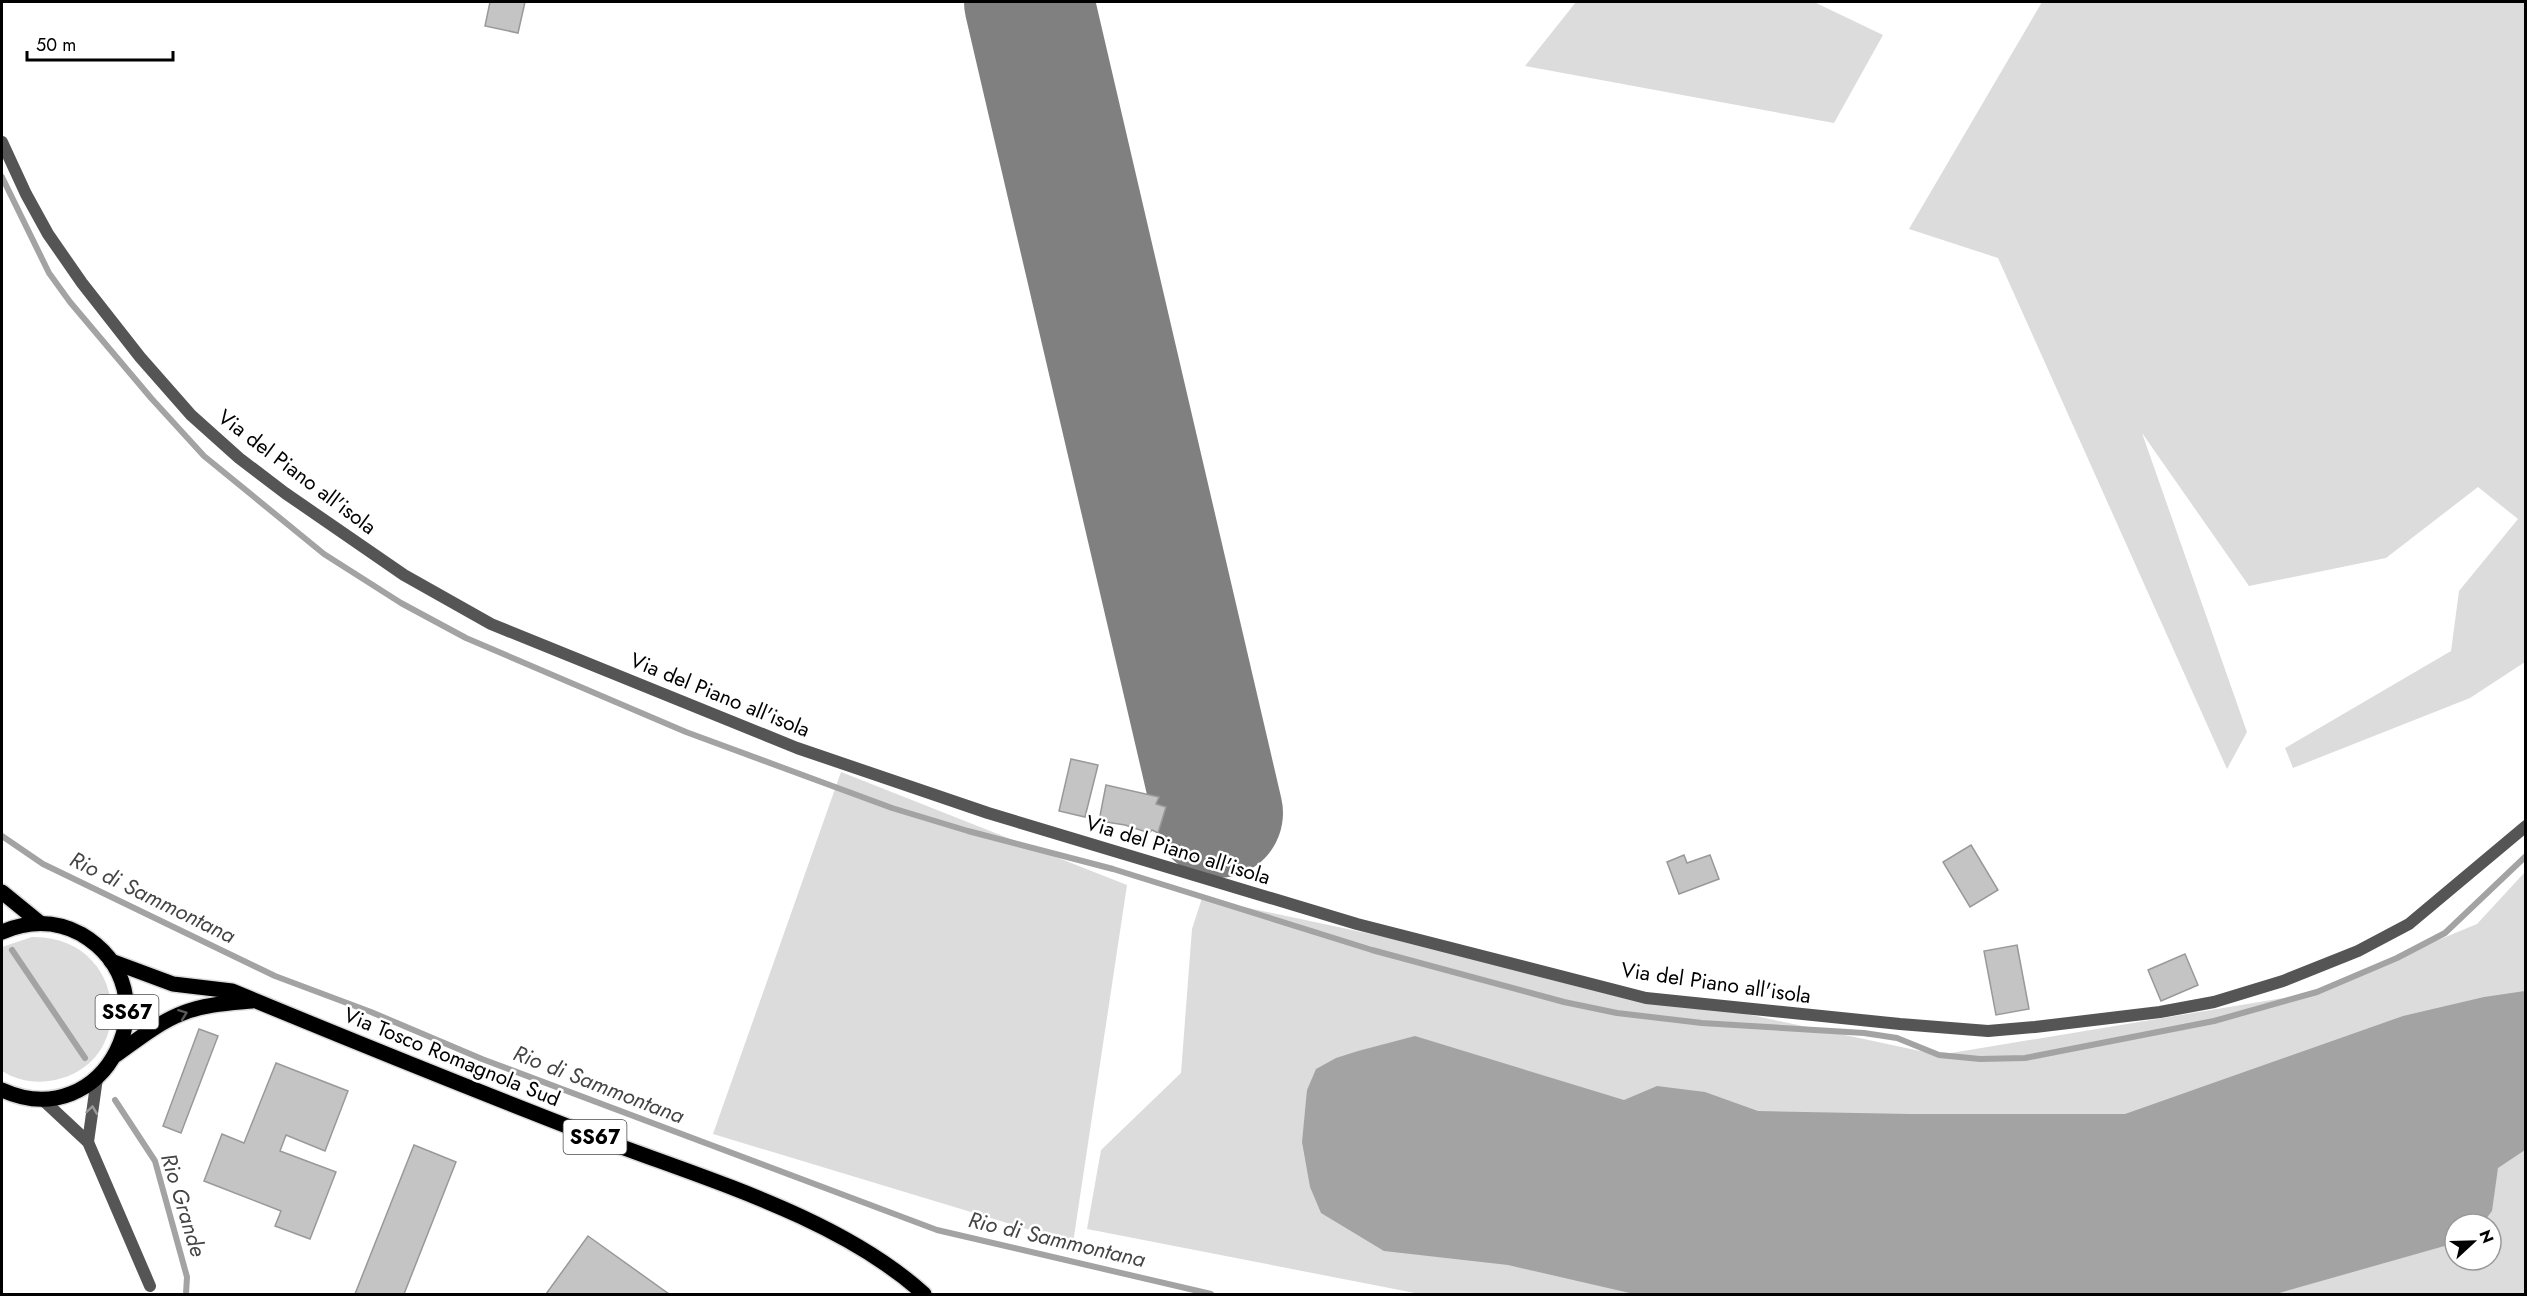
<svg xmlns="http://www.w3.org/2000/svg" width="2527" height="1296" font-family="Jost,sans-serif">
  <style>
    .green { fill: #dcdcdc; fill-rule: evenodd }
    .water { fill: #a3a3a3 }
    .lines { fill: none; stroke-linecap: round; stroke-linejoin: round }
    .stream { stroke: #a3a3a3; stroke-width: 6 }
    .runway { stroke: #808080; stroke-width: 130 }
    .building { fill: #c4c4c4; stroke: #999; stroke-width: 1.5 }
    .primary-casing { stroke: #dbdbdb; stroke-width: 18 }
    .service { stroke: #555; stroke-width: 12 }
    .minor { stroke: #555; stroke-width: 12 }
    .primary { stroke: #000; stroke-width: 15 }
    .oneway { stroke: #595959 }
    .oneway2 { stroke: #999 }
    .labels { text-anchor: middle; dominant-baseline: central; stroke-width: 5; stroke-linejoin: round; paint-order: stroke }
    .shield { fill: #fff; stroke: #4c4c4c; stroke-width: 1.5 }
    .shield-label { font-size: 20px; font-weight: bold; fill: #000 }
    .street-label { font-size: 21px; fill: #000; stroke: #fff }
    .water-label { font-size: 22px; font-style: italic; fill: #444; stroke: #fff }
  </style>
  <rect width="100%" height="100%" fill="#fff"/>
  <g class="green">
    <polygon points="1576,2 1814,2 1883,35 1834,123 1525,66"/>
    <polygon points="2042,2 2525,2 2525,662 2470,698 2293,768 2285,748 2451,651 2459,591 2518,519 2478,487 2386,558 2249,586 2142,433 2247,732 2227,769 1998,258 1909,229"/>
    <polygon points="841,772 1127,885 1073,1243 713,1134"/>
    <path d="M2525,872V1294H1420L1087,1229L1101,1150L1181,1073L1192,929L1202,898L1939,1055L2308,994L2477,924ZM2455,1224H2491V1260H2455Z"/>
    <path d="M32,937C126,935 140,1062 55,1080C36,1084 18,1081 2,1071V947Z"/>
  </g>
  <polygon class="water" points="2525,991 2525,1150 2498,1168 2492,1211 2482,1224 2455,1224 2455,1243 2279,1293 2266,1294 1634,1294 1508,1265 1384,1251 1321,1213 1310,1187 1302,1142 1307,1090 1316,1069 1336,1058 1358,1051 1415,1036 1624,1100 1657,1086 1705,1092 1758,1111 1910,1114 2125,1114 2403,1016 2484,997"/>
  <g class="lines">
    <g class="stream">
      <polyline points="2,177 49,273 70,302 151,398 204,456 324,554 401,603 466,638 686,732 892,808 968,831 1113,869 1372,950 1564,1002 1617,1013 1702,1023 1864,1033 1897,1038 1939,1055 1980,1059 2025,1058 2214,1021 2317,992 2397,958 2445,933 2526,856"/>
      <polyline points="2,836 43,864 275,976 371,1012 482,1059 937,1230 1211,1294"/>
      <polyline points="12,950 85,1058"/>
      <polyline points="115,1100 155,1161 187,1277 186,1294"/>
    </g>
    <polyline class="runway" points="1029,2 1218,813"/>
  </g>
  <g class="building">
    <polygon points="490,2 525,2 518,33 485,26"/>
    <polygon points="1071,759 1098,765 1085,817 1059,811"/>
    <polygon points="1106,785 1159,797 1156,804 1166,807 1158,833 1152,830 1149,833 1125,825 1099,821"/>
    <polygon points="1971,845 1998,890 1970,907 1943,862"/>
    <polygon points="1684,855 1687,863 1710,855 1719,879 1679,894 1667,862"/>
    <polygon points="2017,945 2029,1009 1996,1015 1984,951"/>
    <polygon points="2185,954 2198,985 2161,1001 2148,970"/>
    <polygon points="199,1029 218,1036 181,1133 163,1126"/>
    <polygon points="276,1063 348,1091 325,1151 286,1135 280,1151 336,1172 310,1239 275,1226 281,1211 204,1181 222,1134 244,1143"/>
    <polygon points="414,1145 456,1162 404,1294 355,1294"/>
    <polygon points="588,1236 669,1294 546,1294"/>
  </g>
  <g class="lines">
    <defs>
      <g id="primary">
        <polyline points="2,892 40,923"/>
        <path d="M2,932C28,921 55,920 81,934C178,991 105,1137 2,1090"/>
        <path d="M111,961L173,984L232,991C355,1042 479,1092 603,1140C708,1180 840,1218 924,1294"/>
        <path d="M116,1055C137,1040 159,1022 183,1013C205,1004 230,1003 252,1001"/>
      </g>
    </defs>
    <use href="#primary" class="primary-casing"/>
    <g class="service">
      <polyline points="43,1100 88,1142 150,1286"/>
      <polyline points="88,1142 97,1078"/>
    </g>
    <polyline class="minor" points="2,142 26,194 48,234 82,283 140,357 191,415 239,458 285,493 404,575 491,624 797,748 988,813 1357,924 1646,998 1900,1024 1988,1031 2035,1027 2160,1012 2214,1002 2283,981 2358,951 2409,924 2526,826"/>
    <use href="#primary" class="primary"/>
  </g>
  <defs><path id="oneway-chevron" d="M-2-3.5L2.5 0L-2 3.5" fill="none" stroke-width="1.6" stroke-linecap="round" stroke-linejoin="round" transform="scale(1.5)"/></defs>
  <use class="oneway" href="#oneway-chevron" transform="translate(183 1014) rotate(-21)"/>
  <use class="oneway2" href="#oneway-chevron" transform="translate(92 1110) rotate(-82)"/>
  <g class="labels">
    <g class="shield">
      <rect x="95.5" y="995" width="63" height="34" rx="4.5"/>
      <rect x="563.5" y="1120" width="63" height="34" rx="4.5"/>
    </g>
    <g class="shield-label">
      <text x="127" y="1012">SS67</text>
      <text x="595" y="1137">SS67</text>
    </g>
    <g class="street-label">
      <text transform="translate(297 472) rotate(37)">Via del Piano all'isola</text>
      <text transform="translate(720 695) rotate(22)">Via del Piano all'isola</text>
      <text transform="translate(1178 850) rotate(17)">Via del Piano all'isola</text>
      <text transform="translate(1716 983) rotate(8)">Via del Piano all'isola</text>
      <text transform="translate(452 1057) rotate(22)">Via Tosco Romagnola Sud</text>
    </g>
    <g class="water-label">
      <text transform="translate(153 897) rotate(26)">Rio di Sammontana</text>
      <text transform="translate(599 1084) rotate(21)">Rio di Sammontana</text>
      <text transform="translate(184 1205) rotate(73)">Rio Grande</text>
      <text transform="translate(1057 1239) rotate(13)">Rio di Sammontana</text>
    </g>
  </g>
  <rect width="2527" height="1296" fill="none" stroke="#000000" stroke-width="6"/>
  <g transform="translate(2473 1242) rotate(68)"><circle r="28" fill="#ffffff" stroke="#999999" stroke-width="1.5"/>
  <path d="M0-4.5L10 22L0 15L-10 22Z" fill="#000000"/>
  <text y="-9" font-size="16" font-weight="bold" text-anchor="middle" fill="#000000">N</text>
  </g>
  <path d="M27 51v9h146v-9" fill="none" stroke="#000000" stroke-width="3"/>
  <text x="36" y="51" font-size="18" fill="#000000" stroke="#ffffff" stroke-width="4.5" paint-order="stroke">50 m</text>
</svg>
